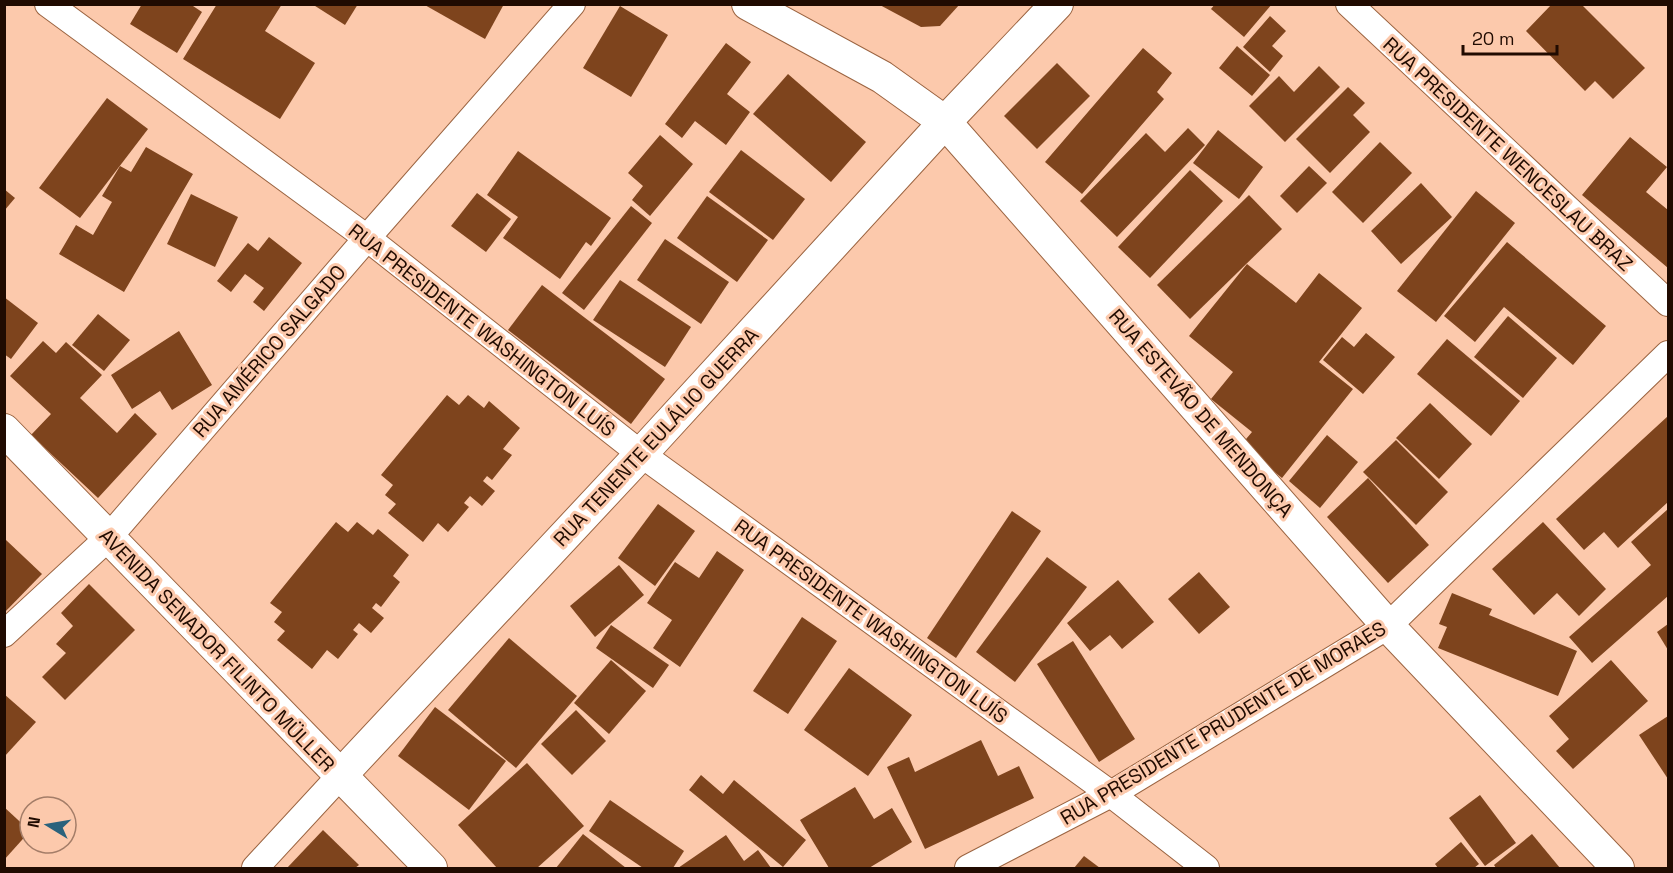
<svg xmlns="http://www.w3.org/2000/svg" width="1673" height="873" font-family="'Space Grotesk',sans-serif">
  <style>
    .building { fill: #7e441d }
    .lines { fill: none; stroke-linecap: round; stroke-linejoin: round }
    .minor-casing { stroke: #9b6441; stroke-width: 28 }
    .tertiary-casing { stroke: #9b6441; stroke-width: 34 }
    .minor { stroke: #fff; stroke-width: 26 }
    .tertiary { stroke: #fff; stroke-width: 32 }
    .labels { text-anchor: middle; dominant-baseline: central; stroke-width: 6; stroke-linejoin: round; paint-order: stroke }
    .street-label { font-size: 20px; fill: #200b01; stroke: #fcc9ac }
  </style>
  <rect width="100%" height="100%" fill="#fcc9ac"/>
  <g class="building">
    <polygon points="142,4 190,4 202,12 177,53 130,24"/>
    <polygon points="217,4 282,4 265,31 315,63 280,119 183,59"/>
    <polygon points="312,4 358,4 345,25"/>
    <polygon points="423,4 504,4 485,39"/>
    <polygon points="878,4 960,4 940,26 921,27"/>
    <polygon points="1215,4 1272,4 1244,37 1211,9"/>
    <polygon points="1552,4 1581,4 1645,68 1613,99 1595,81 1585,91 1526,31"/>
    <polygon points="620,6 668,35 631,97 583,68"/>
    <polygon points="1270,16 1286,31 1272,46 1283,56 1270,72 1243,47"/>
    <polygon points="726,43 751,62 727,94 750,112 726,145 695,121 682,138 665,124"/>
    <polygon points="1237,46 1270,75 1252,96 1219,68"/>
    <polygon points="1143,48 1172,73 1157,92 1164,99 1082,194 1045,162"/>
    <polygon points="1057,63 1090,96 1037,149 1004,116"/>
    <polygon points="1319,66 1340,87 1285,142 1249,106 1279,76 1294,92"/>
    <polygon points="788,74 866,142 831,182 753,114"/>
    <polygon points="1348,87 1365,103 1353,115 1370,132 1330,173 1296,139"/>
    <polygon points="107,98 148,129 80,218 39,188"/>
    <polygon points="1188,128 1205,145 1117,237 1080,201 1146,133 1165,152"/>
    <polygon points="1218,130 1263,167 1239,199 1193,163"/>
    <polygon points="660,135 693,164 650,216 632,200 643,186 628,173"/>
    <polygon points="1630,137 1667,167 1646,192 1668,210 1668,268 1582,195"/>
    <polygon points="1380,142 1412,173 1363,223 1332,192"/>
    <polygon points="146,147 193,174 124,292 59,254 76,225 93,235 112,202 102,196 120,166 131,172"/>
    <polygon points="741,150 805,199 773,240 709,192"/>
    <polygon points="518,151 611,218 591,246 586,242 560,279 503,238 518,217 487,195"/>
    <polygon points="1309,166 1327,183 1297,213 1280,196"/>
    <polygon points="1190,170 1223,201 1150,278 1118,247"/>
    <polygon points="1421,183 1452,217 1401,264 1371,231"/>
    <polygon points="4,189 15,198 4,211"/>
    <polygon points="1476,191 1515,223 1436,322 1397,291"/>
    <polygon points="477,193 511,219 486,252 451,226"/>
    <polygon points="191,194 238,217 215,267 167,244"/>
    <polygon points="1249,195 1282,229 1190,319 1157,285"/>
    <polygon points="707,196 768,240 737,282 677,238"/>
    <polygon points="631,206 652,223 584,310 562,293"/>
    <polygon points="269,237 302,263 264,311 253,302 264,288 245,274 231,292 217,281 248,243 258,251"/>
    <polygon points="665,239 729,282 701,324 637,280"/>
    <polygon points="1507,242 1606,326 1573,365 1504,307 1475,342 1444,316"/>
    <polygon points="1247,264 1296,303 1319,273 1362,308 1319,362 1353,389 1282,478 1241,445 1252,432 1211,399 1233,372 1189,336"/>
    <polygon points="620,280 691,327 665,367 593,320"/>
    <polygon points="542,285 665,379 631,424 508,330"/>
    <polygon points="4,297 38,323 11,359 4,354"/>
    <polygon points="98,314 130,340 104,371 72,345"/>
    <polygon points="1508,316 1557,358 1523,398 1474,357"/>
    <polygon points="179,331 212,385 172,410 160,391 132,409 111,375"/>
    <polygon points="1366,333 1395,357 1363,394 1323,360 1342,337 1354,347"/>
    <polygon points="1447,339 1520,401 1491,436 1417,374"/>
    <polygon points="43,341 56,353 66,342 102,375 80,398 117,433 135,413 157,434 98,498 31,435 51,414 10,376"/>
    <polygon points="447,395 459,405 468,395 484,408 489,401 520,428 503,449 512,455 492,480 487,476 483,481 495,491 482,506 470,496 464,503 469,507 448,532 438,523 423,542 388,513 396,504 385,495 393,485 381,475"/>
    <polygon points="1430,403 1472,444 1439,479 1396,438"/>
    <polygon points="1668,416 1668,502 1618,548 1604,532 1584,550 1556,519"/>
    <polygon points="1327,435 1358,462 1320,508 1289,481"/>
    <polygon points="1396,440 1448,492 1416,525 1363,472"/>
    <polygon points="1368,478 1429,545 1388,583 1327,517"/>
    <polygon points="658,504 695,531 655,586 618,558"/>
    <polygon points="1668,509 1668,596 1592,663 1569,637 1651,565 1631,542"/>
    <polygon points="1012,511 1041,531 956,658 927,638"/>
    <polygon points="336,522 348,532 357,522 373,535 378,529 409,555 393,576 400,582 381,607 376,603 372,608 384,618 371,633 359,623 353,630 358,634 338,659 327,650 312,669 277,640 285,631 274,622 282,612 270,603"/>
    <polygon points="1543,522 1606,589 1579,616 1557,593 1534,615 1492,569"/>
    <polygon points="6,540 42,574 4,613 4,542"/>
    <polygon points="717,551 744,570 680,667 653,648 672,620 647,603 675,562 699,578"/>
    <polygon points="1047,557 1087,587 1015,682 976,652"/>
    <polygon points="619,565 644,595 595,637 570,606"/>
    <polygon points="1199,572 1230,607 1199,634 1168,599"/>
    <polygon points="1118,580 1154,622 1122,649 1110,635 1090,651 1067,623"/>
    <polygon points="89,584 135,630 65,700 42,677 66,653 56,644 73,626 61,613"/>
    <polygon points="1452,593 1492,609 1489,615 1577,651 1558,696 1438,648 1447,627 1439,624"/>
    <polygon points="802,617 837,641 788,714 753,691"/>
    <polygon points="1668,624 1668,650 1657,632"/>
    <polygon points="611,625 669,665 653,688 596,648"/>
    <polygon points="509,638 577,696 516,768 448,710"/>
    <polygon points="1073,641 1135,739 1099,762 1037,664"/>
    <polygon points="611,660 646,691 609,734 574,703"/>
    <polygon points="1611,660 1648,701 1573,769 1556,751 1569,739 1549,716"/>
    <polygon points="849,668 912,715 868,776 804,730"/>
    <polygon points="4,694 36,722 4,757"/>
    <polygon points="435,707 506,761 469,810 398,756"/>
    <polygon points="576,710 606,741 572,775 541,744"/>
    <polygon points="1668,716 1668,779 1639,735"/>
    <polygon points="981,740 998,776 1019,766 1034,798 925,849 887,767 909,757 915,772"/>
    <polygon points="527,763 584,826 537,868 497,868 458,825"/>
    <polygon points="701,775 723,794 734,780 806,840 783,867 689,790"/>
    <polygon points="855,787 874,819 892,808 912,842 869,868 829,868 800,820"/>
    <polygon points="1480,795 1516,843 1485,866 1449,818"/>
    <polygon points="610,800 684,851 673,868 643,868 589,831"/>
    <polygon points="4,807 30,831 4,860"/>
    <polygon points="323,830 359,865 355,868 287,868"/>
    <polygon points="583,834 626,868 556,868"/>
    <polygon points="1532,834 1560,868 1496,868 1494,865"/>
    <polygon points="726,835 744,861 758,850 771,868 678,868"/>
    <polygon points="1461,842 1479,864 1474,868 1438,868 1435,864"/>
    <polygon points="1084,856 1100,868 1074,868"/>
  </g>
  <g class="lines">
    <defs>
      <g id="minor">
        <polyline points="48,4 367,238 641,454 1111,794 1206,868"/>
        <polyline points="1349,4 1668,303"/>
        <polyline points="4,634 108,538 367,238 572,4"/>
        <polyline points="255,868 340,776"/>
        <polyline points="968,868 1111,794 1388,626 1668,354"/>
      </g>
      <g id="tertiary">
        <polyline points="748,4 882,77 945,122 1388,626 1618,868"/>
        <polyline points="4,430 431,868"/>
        <polyline points="340,776 641,454 945,122 1057,4"/>
      </g>
    </defs>
    <use href="#minor" class="minor-casing"/>
    <use href="#tertiary" class="tertiary-casing"/>
    <use href="#minor" class="minor"/>
    <use href="#tertiary" class="tertiary"/>
  </g>
  <g class="labels">
    <g class="street-label">
      <text transform="translate(1508 154) rotate(43)">RUA PRESIDENTE WENCESLAU BRAZ</text>
      <text transform="translate(482 330) rotate(38)">RUA PRESIDENTE WASHINGTON LUÍS</text>
      <text transform="translate(269 351) rotate(-49)">RUA AMÉRICO SALGADO</text>
      <text transform="translate(1201 413) rotate(49)">RUA ESTEVÃO DE MENDONÇA</text>
      <text transform="translate(656 437) rotate(-47)">RUA TENENTE EULÁLIO GUERRA</text>
      <text transform="translate(871 621) rotate(36)">RUA PRESIDENTE WASHINGTON LUÍS</text>
      <text transform="translate(217 650) rotate(46)">AVENIDA SENADOR FILINTO MÜLLER</text>
      <text transform="translate(1223 723) rotate(-31)">RUA PRESIDENTE PRUDENTE DE MORAES</text>
    </g>
  </g>
  <rect width="1673" height="873" fill="none" stroke="#200b01" stroke-width="12"/>
  <g transform="translate(48 825) rotate(281)"><circle r="28" fill="#fcc9ac" stroke="#a47d68" stroke-width="1.5"/>
  <path d="M0-4.5L10 22L0 15L-10 22Z" fill="#2a627c"/>
  <text y="-9" font-size="16" font-weight="bold" text-anchor="middle" fill="#200b01">N</text>
  </g>
  <path d="M1463 45v9h94v-9" fill="none" stroke="#200b01" stroke-width="3"/>
  <text x="1472" y="45" font-size="18" fill="#200b01" stroke="#fcc9ac" stroke-width="4.5" paint-order="stroke">20 m</text>
</svg>
